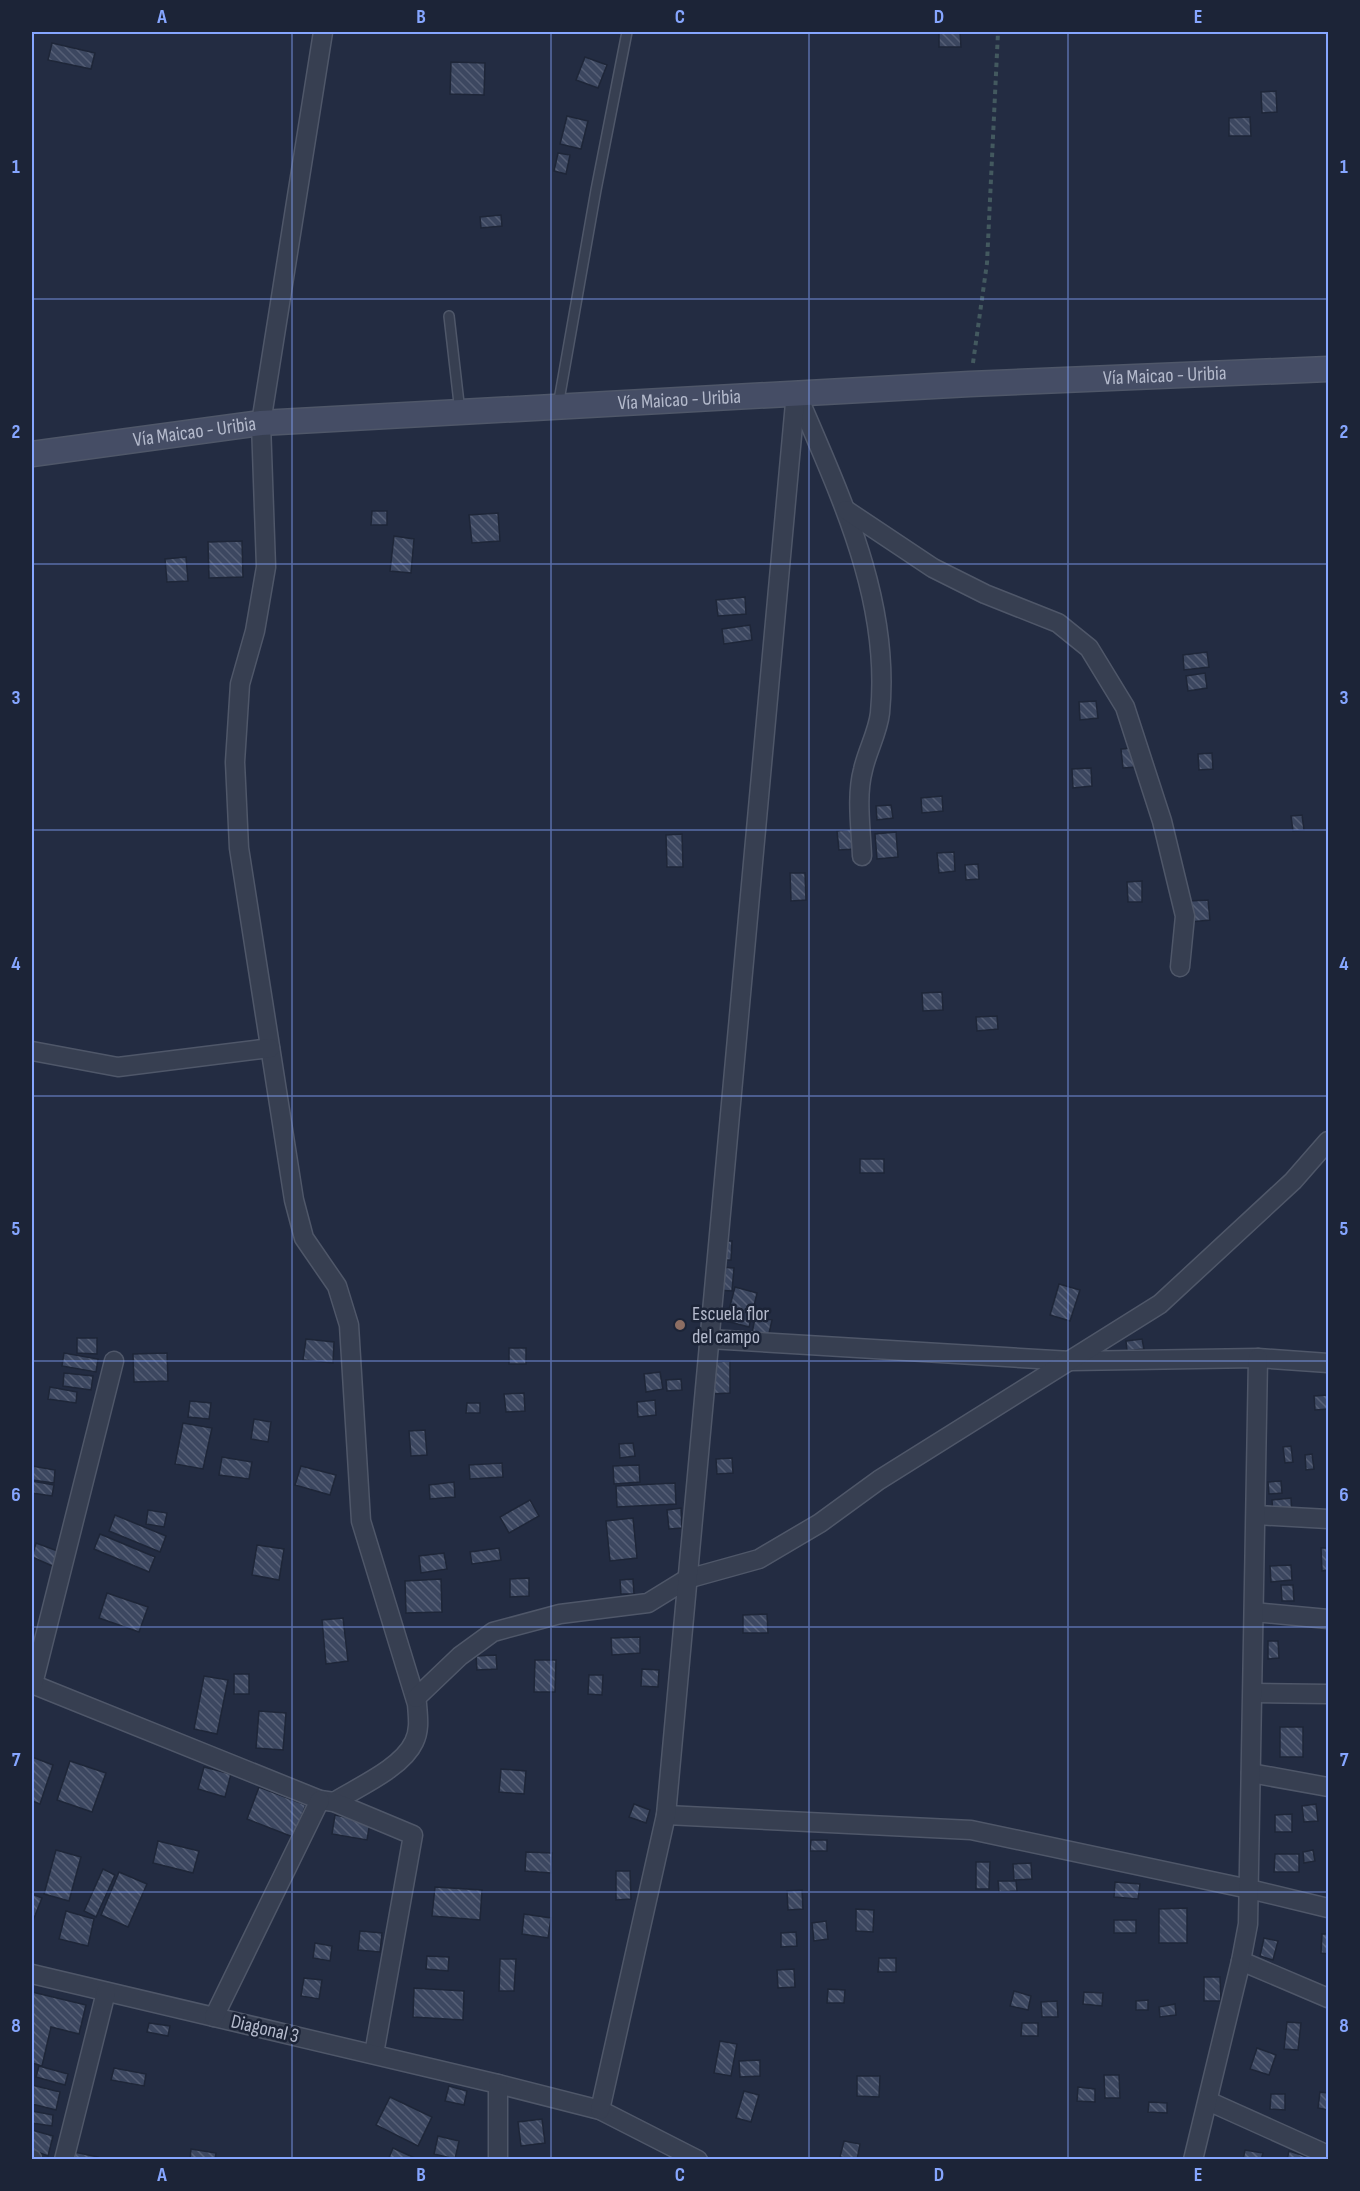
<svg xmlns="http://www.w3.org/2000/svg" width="1360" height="2191" font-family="'Sofia Sans Condensed',sans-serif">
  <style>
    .building { fill: url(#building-back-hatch); stroke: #1e2638; stroke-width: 1.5 }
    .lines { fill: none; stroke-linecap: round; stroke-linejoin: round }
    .lane-casing { stroke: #4f5769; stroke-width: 12 }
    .street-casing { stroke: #4f5769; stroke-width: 21 }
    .secondary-casing { stroke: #4f5769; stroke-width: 27 }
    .path { stroke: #43595f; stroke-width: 4; stroke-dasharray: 4.5 4.5; stroke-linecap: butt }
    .lane { stroke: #373f51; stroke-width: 9 }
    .street { stroke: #373f51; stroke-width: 18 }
    .secondary { stroke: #454d65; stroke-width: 24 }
    .grid { fill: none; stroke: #86a6ff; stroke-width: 1.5; stroke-opacity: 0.55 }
    .education-dot { fill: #8d6e63; stroke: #1c2437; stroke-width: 2 }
    .labels { text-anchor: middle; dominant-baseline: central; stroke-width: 5; stroke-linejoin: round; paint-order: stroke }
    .street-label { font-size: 20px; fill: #b4bacc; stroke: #1c2437 }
    .poi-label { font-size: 20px; fill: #b4bacc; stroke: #1c2437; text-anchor: start }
    .neatline { fill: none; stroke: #86a6ff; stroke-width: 2 }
    .grid-label { font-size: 20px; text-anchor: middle; font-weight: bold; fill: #86a6ff }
  </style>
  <defs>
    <pattern id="building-back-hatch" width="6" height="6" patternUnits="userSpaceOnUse" patternTransform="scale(1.5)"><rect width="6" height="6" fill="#3c4760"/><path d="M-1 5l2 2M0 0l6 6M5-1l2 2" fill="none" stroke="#565f76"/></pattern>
  </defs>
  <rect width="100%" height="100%" fill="#232c42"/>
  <g class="building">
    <polygon points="939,32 960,32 961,47 939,47"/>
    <polygon points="52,43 95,53 91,69 48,60"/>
    <polygon points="585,57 607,65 598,88 576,80"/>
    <polygon points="451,62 485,63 484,95 450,94"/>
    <polygon points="1276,91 1277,112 1262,113 1261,92"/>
    <polygon points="567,116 588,121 581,149 560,144"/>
    <polygon points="1250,117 1251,136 1229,136 1229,118"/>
    <polygon points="558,153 570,155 566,174 554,171"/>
    <polygon points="501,215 502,226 481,228 480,217"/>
    <polygon points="372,511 387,511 387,525 371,525"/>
    <polygon points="498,513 500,541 472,543 469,515"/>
    <polygon points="394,536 414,539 411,573 390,571"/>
    <polygon points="242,541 243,577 209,578 208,542"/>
    <polygon points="186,557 188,581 167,582 165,559"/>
    <polygon points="745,597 746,614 718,616 716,600"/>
    <polygon points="750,625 752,640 724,644 722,629"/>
    <polygon points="1207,652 1209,667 1184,670 1183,655"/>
    <polygon points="1205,673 1207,688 1188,691 1186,676"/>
    <polygon points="1096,701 1098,718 1080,720 1079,702"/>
    <polygon points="1135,748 1136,767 1123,768 1121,749"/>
    <polygon points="1212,753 1213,769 1199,770 1198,754"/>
    <polygon points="1091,768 1092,786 1073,788 1072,769"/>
    <polygon points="942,796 943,811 922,813 921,798"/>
    <polygon points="891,805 893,818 877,820 876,806"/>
    <polygon points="1302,815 1304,830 1293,831 1291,816"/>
    <polygon points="853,829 855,849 839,850 837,831"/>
    <polygon points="896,832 898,857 877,859 875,834"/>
    <polygon points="682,834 683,867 667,867 666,835"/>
    <polygon points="954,852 955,871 939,873 937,853"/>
    <polygon points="978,864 979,879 966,880 965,865"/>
    <polygon points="790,873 805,873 806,900 791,901"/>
    <polygon points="1142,881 1142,902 1128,902 1127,882"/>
    <polygon points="1208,900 1210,920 1190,922 1189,901"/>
    <polygon points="942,992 943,1010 923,1011 922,993"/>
    <polygon points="997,1016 998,1029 977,1031 976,1017"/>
    <rect x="860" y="1159" width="24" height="14"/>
    <polygon points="722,1241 732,1241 731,1260 721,1260"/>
    <polygon points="718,1267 734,1268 732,1291 717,1290"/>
    <polygon points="1059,1284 1080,1290 1070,1321 1050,1315"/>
    <polygon points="735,1287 757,1293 749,1327 726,1321"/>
    <polygon points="755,1317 772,1320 768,1338 752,1334"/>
    <polygon points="77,1338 97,1338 97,1354 77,1353"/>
    <polygon points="306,1339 334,1342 333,1363 303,1360"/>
    <polygon points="1142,1339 1144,1349 1127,1351 1126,1341"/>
    <rect x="509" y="1348" width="17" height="16"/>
    <polygon points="64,1353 98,1359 96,1372 62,1366"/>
    <polygon points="167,1353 168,1381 134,1382 133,1354"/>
    <polygon points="730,1361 730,1393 710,1394 709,1362"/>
    <polygon points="660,1372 663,1389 646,1392 644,1374"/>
    <polygon points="64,1373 93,1376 91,1390 63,1386"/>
    <polygon points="681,1379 682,1390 667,1391 666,1380"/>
    <polygon points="50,1387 77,1392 76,1403 48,1399"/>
    <polygon points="524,1393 525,1411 506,1412 504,1394"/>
    <polygon points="1328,1395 1328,1409 1315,1410 1314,1396"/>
    <polygon points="655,1400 656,1415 638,1417 637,1402"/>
    <polygon points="190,1401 211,1403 209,1419 188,1417"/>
    <polygon points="467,1403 480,1403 480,1413 466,1413"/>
    <polygon points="254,1419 271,1422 268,1442 251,1439"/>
    <polygon points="183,1423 212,1428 203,1469 175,1464"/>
    <polygon points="425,1430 427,1455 411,1456 409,1431"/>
    <polygon points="633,1443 635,1456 620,1458 619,1444"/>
    <polygon points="1291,1446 1293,1462 1285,1463 1283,1447"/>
    <polygon points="1312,1454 1314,1469 1306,1470 1305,1455"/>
    <polygon points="222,1457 252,1462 249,1479 219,1475"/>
    <polygon points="732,1458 733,1473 717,1474 716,1459"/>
    <polygon points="502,1463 503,1477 470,1479 469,1465"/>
    <polygon points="639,1465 640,1482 614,1484 613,1466"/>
    <polygon points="32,1466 55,1470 54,1483 32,1480"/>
    <polygon points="301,1466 336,1475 330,1495 295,1485"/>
    <polygon points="32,1481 54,1485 52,1496 32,1493"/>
    <polygon points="1281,1481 1282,1493 1269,1494 1268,1482"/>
    <polygon points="454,1482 455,1497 430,1499 429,1485"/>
    <polygon points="675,1483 676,1504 617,1507 616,1486"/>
    <polygon points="1291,1498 1292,1514 1273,1515 1272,1500"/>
    <polygon points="530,1500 539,1516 509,1533 500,1517"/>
    <polygon points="681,1508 682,1528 669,1529 667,1510"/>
    <polygon points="148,1510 167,1513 164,1527 146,1524"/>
    <polygon points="115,1515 166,1536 160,1552 109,1531"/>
    <polygon points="633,1518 637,1558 610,1561 606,1521"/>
    <polygon points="100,1534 155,1557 149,1572 94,1549"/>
    <polygon points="36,1543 63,1553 57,1568 32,1557"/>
    <polygon points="257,1545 284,1549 279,1580 252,1575"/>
    <polygon points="499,1548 501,1560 472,1564 470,1552"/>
    <polygon points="1321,1548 1328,1548 1328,1570 1322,1571"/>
    <polygon points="444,1553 447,1569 421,1573 419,1556"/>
    <polygon points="1291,1565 1292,1580 1271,1582 1270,1566"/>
    <polygon points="529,1578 529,1596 510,1597 510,1579"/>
    <polygon points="441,1579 442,1612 406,1613 405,1581"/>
    <polygon points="633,1579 634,1594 621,1594 620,1580"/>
    <polygon points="1281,1585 1293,1585 1294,1601 1282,1601"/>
    <polygon points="107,1593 148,1607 139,1632 99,1618"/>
    <polygon points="767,1614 768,1633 743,1633 743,1615"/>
    <polygon points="343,1618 348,1661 326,1664 322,1620"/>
    <polygon points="640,1637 640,1653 612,1655 611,1638"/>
    <polygon points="1268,1641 1278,1641 1279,1658 1268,1659"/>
    <polygon points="496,1655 497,1669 477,1670 476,1656"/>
    <polygon points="535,1660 556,1660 555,1692 534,1692"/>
    <polygon points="642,1669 659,1670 658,1687 641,1686"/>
    <rect x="234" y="1674" width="15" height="20"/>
    <polygon points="589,1675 603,1675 602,1695 588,1694"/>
    <polygon points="204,1676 228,1680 217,1734 194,1729"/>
    <polygon points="259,1711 286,1713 283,1750 256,1748"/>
    <rect x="1280" y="1727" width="23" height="30"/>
    <polygon points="32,1757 53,1765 40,1804 32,1801"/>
    <polygon points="70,1761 106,1773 92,1812 57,1800"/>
    <polygon points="204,1767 231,1774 225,1797 198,1789"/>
    <polygon points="501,1769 526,1771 524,1794 499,1792"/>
    <polygon points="259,1787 306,1805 293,1837 247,1819"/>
    <polygon points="634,1804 650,1810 646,1823 629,1817"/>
    <polygon points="1316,1804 1318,1821 1304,1822 1302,1806"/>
    <polygon points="1292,1814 1292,1832 1275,1832 1275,1815"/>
    <polygon points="335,1815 370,1822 367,1840 332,1834"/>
    <polygon points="811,1840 827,1840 827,1851 810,1851"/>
    <polygon points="158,1841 199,1851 193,1873 153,1863"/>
    <polygon points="56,1850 81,1857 69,1901 44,1894"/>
    <polygon points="1313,1850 1315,1861 1304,1863 1303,1852"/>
    <polygon points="526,1852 552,1853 551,1873 525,1871"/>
    <polygon points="1275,1854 1299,1854 1299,1872 1274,1872"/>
    <polygon points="976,1862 990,1862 989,1889 976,1889"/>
    <polygon points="1031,1863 1032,1879 1014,1880 1013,1864"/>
    <polygon points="103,1869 115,1875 96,1917 84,1911"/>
    <polygon points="616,1871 630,1871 631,1899 616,1900"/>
    <polygon points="119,1872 147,1884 128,1927 101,1915"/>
    <polygon points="998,1881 1016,1881 1017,1891 999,1892"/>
    <polygon points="1115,1882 1140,1884 1138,1899 1114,1897"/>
    <polygon points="435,1887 482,1890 480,1920 432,1916"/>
    <polygon points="802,1890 803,1909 788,1910 787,1891"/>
    <polygon points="32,1894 42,1898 32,1923"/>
    <polygon points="1187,1908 1187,1943 1159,1943 1159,1909"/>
    <polygon points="856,1909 874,1910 873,1932 856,1931"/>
    <polygon points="66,1911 94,1919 88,1946 59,1939"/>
    <polygon points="524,1914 551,1918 548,1938 522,1934"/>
    <rect x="1114" y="1920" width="22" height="13"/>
    <polygon points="826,1921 828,1939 814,1941 812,1923"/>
    <polygon points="360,1931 382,1933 380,1952 358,1950"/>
    <polygon points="796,1932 797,1946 781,1947 781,1933"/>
    <polygon points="1322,1934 1328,1934 1328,1954 1321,1953"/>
    <polygon points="1264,1938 1278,1941 1273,1960 1260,1956"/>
    <polygon points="315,1943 332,1946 330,1961 313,1958"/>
    <polygon points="427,1956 449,1957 448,1971 426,1969"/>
    <polygon points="879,1958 896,1958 896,1972 878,1972"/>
    <polygon points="500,1959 516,1959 514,1991 499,1991"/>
    <polygon points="794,1969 795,1987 778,1988 777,1970"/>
    <polygon points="1204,1977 1220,1977 1221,2001 1204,2001"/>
    <polygon points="304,1978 322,1980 319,1999 301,1996"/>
    <polygon points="414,1988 464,1991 463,2020 413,2017"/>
    <polygon points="828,1989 845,1990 844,2003 827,2003"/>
    <polygon points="1014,1991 1031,1996 1028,2010 1010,2006"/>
    <polygon points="32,1992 86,2005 79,2034 51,2027 42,2066 32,2063"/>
    <polygon points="1084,1992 1103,1993 1102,2006 1083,2004"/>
    <polygon points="1148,2000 1148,2010 1136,2010 1136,2001"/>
    <polygon points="1057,2001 1058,2017 1042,2017 1041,2002"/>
    <polygon points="1175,2004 1176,2015 1160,2017 1159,2007"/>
    <polygon points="1287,2022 1301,2023 1298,2050 1284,2049"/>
    <polygon points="149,2023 170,2026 168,2036 147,2032"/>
    <polygon points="1022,2023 1038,2023 1038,2036 1021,2036"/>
    <polygon points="720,2041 737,2044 731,2076 714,2073"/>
    <polygon points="1257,2048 1276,2055 1269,2075 1250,2069"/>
    <polygon points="760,2060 760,2076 740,2077 739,2061"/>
    <polygon points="39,2066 68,2074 65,2085 36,2077"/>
    <polygon points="114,2068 146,2074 144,2086 111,2080"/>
    <polygon points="1104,2075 1119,2075 1120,2098 1105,2098"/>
    <polygon points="857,2076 880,2076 879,2097 857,2096"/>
    <polygon points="32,2085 60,2092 56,2110 32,2104"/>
    <polygon points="449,2086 467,2091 464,2105 445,2101"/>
    <polygon points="1078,2087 1095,2089 1095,2102 1077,2101"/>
    <polygon points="744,2091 759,2095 751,2122 736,2118"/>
    <polygon points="1320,2092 1328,2093 1328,2110 1318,2108"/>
    <polygon points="1271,2094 1285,2094 1285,2110 1270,2109"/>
    <polygon points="390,2097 432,2117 418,2146 376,2125"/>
    <polygon points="1149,2102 1167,2103 1167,2113 1148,2112"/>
    <polygon points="32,2111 53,2115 52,2126 32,2123"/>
    <polygon points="542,2119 545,2143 521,2146 518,2122"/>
    <polygon points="32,2130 53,2136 48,2156 32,2150"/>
    <polygon points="438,2136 459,2141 455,2159 434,2154"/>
    <polygon points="844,2141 860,2144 857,2160 840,2157"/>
    <polygon points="393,2148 419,2160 388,2160"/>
    <polygon points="191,2149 216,2153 215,2160 190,2160"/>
    <polygon points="1245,2150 1263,2153 1261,2160 1243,2160"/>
    <polygon points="1289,2151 1314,2159 1314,2160 1287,2160"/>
    <polygon points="74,2152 98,2157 97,2160 72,2160"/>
  </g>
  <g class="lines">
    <defs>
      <g id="lane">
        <polyline points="449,316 460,412"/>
        <polyline points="558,406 596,190 627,32"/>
      </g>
      <g id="street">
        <path d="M323,32L261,423L266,567L255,631L240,684L235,762L239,848L294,1200L304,1238L337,1286L349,1325L361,1521L417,1704C418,1717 420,1730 414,1742C402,1768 358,1787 334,1802"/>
        <path d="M797,394C840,496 891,599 880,713C878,732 867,751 863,770C856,796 861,829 862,856"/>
        <polyline points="846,510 933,568 985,594 1058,623 1089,648 1125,707 1162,821 1185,916 1180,967"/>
        <polyline points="32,1051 118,1067 270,1048"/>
        <polyline points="709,1339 1071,1361 1258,1358 1328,1363"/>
        <polyline points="1256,1515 1328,1519"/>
        <polyline points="1254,1612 1328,1619"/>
        <polyline points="32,1684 320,1800 334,1802 413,1835 374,2054"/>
        <polyline points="33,1684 114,1361"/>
        <polyline points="1253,1693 1328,1694"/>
        <polyline points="416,1698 460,1656 493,1632 560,1614 648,1603 687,1579 759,1559 820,1523 879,1480 1160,1304 1293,1181 1328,1141"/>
        <polyline points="1251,1773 1328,1787"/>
        <polyline points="666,1815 971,1830 1249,1889 1328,1908"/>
        <polyline points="1241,1961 1328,1998"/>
        <polyline points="32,1974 498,2084 600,2110 698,2160"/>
        <polyline points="214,2017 320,1800"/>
        <polyline points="1208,2101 1328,2155"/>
        <polyline points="600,2110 666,1815 796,392"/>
        <polyline points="32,2159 32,2160"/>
        <polyline points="64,2160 106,1992"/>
        <polyline points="498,2160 498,2084"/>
        <polyline points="1193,2160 1241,1961 1248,1924 1258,1358"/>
      </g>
      <g id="secondary">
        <path id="s1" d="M32,454L261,423L970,384L1328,369"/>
      </g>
    </defs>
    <use href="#lane" class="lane-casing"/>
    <use href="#street" class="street-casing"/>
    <use href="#secondary" class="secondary-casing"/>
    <polyline class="path" points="973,363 987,263 998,32"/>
    <use href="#lane" class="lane"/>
    <use href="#street" class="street"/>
    <use href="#secondary" class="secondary"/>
  </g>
  <path class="grid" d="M292,32V2160M551,32V2160M809,32V2160M1068,32V2160M32,299H1328M32,564H1328M32,830H1328M32,1096H1328M32,1361H1328M32,1627H1328M32,1892H1328"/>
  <circle class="education-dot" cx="680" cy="1325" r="6"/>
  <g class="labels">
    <g class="street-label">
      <text stroke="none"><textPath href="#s1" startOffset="1136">Vía Maicao - Uribia</textPath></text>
      <text stroke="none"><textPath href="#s1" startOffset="650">Vía Maicao - Uribia</textPath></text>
      <text stroke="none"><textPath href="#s1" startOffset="164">Vía Maicao - Uribia</textPath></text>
      <text transform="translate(265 2029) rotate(13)">Diagonal 3</text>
    </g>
    <g class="poi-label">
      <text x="692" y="1314">Escuela flor<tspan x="692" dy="23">del campo</tspan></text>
    </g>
  </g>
  <rect width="1360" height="2191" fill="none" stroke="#1c2437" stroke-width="66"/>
  <rect x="33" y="33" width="1294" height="2125" class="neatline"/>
  <g class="grid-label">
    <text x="162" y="23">A</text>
    <text x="421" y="23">B</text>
    <text x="680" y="23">C</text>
    <text x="939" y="23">D</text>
    <text x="1198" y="23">E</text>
    <text x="16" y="173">1</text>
    <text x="1344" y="173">1</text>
    <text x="16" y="438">2</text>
    <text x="1344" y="438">2</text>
    <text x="16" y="704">3</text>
    <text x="1344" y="704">3</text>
    <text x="16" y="970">4</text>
    <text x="1344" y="970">4</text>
    <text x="16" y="1235">5</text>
    <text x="1344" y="1235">5</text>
    <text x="16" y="1501">6</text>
    <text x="1344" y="1501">6</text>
    <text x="16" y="1766">7</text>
    <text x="1344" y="1766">7</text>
    <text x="16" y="2032">8</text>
    <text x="1344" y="2032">8</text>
    <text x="162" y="2181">A</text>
    <text x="421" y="2181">B</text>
    <text x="680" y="2181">C</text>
    <text x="939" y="2181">D</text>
    <text x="1198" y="2181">E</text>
  </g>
</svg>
